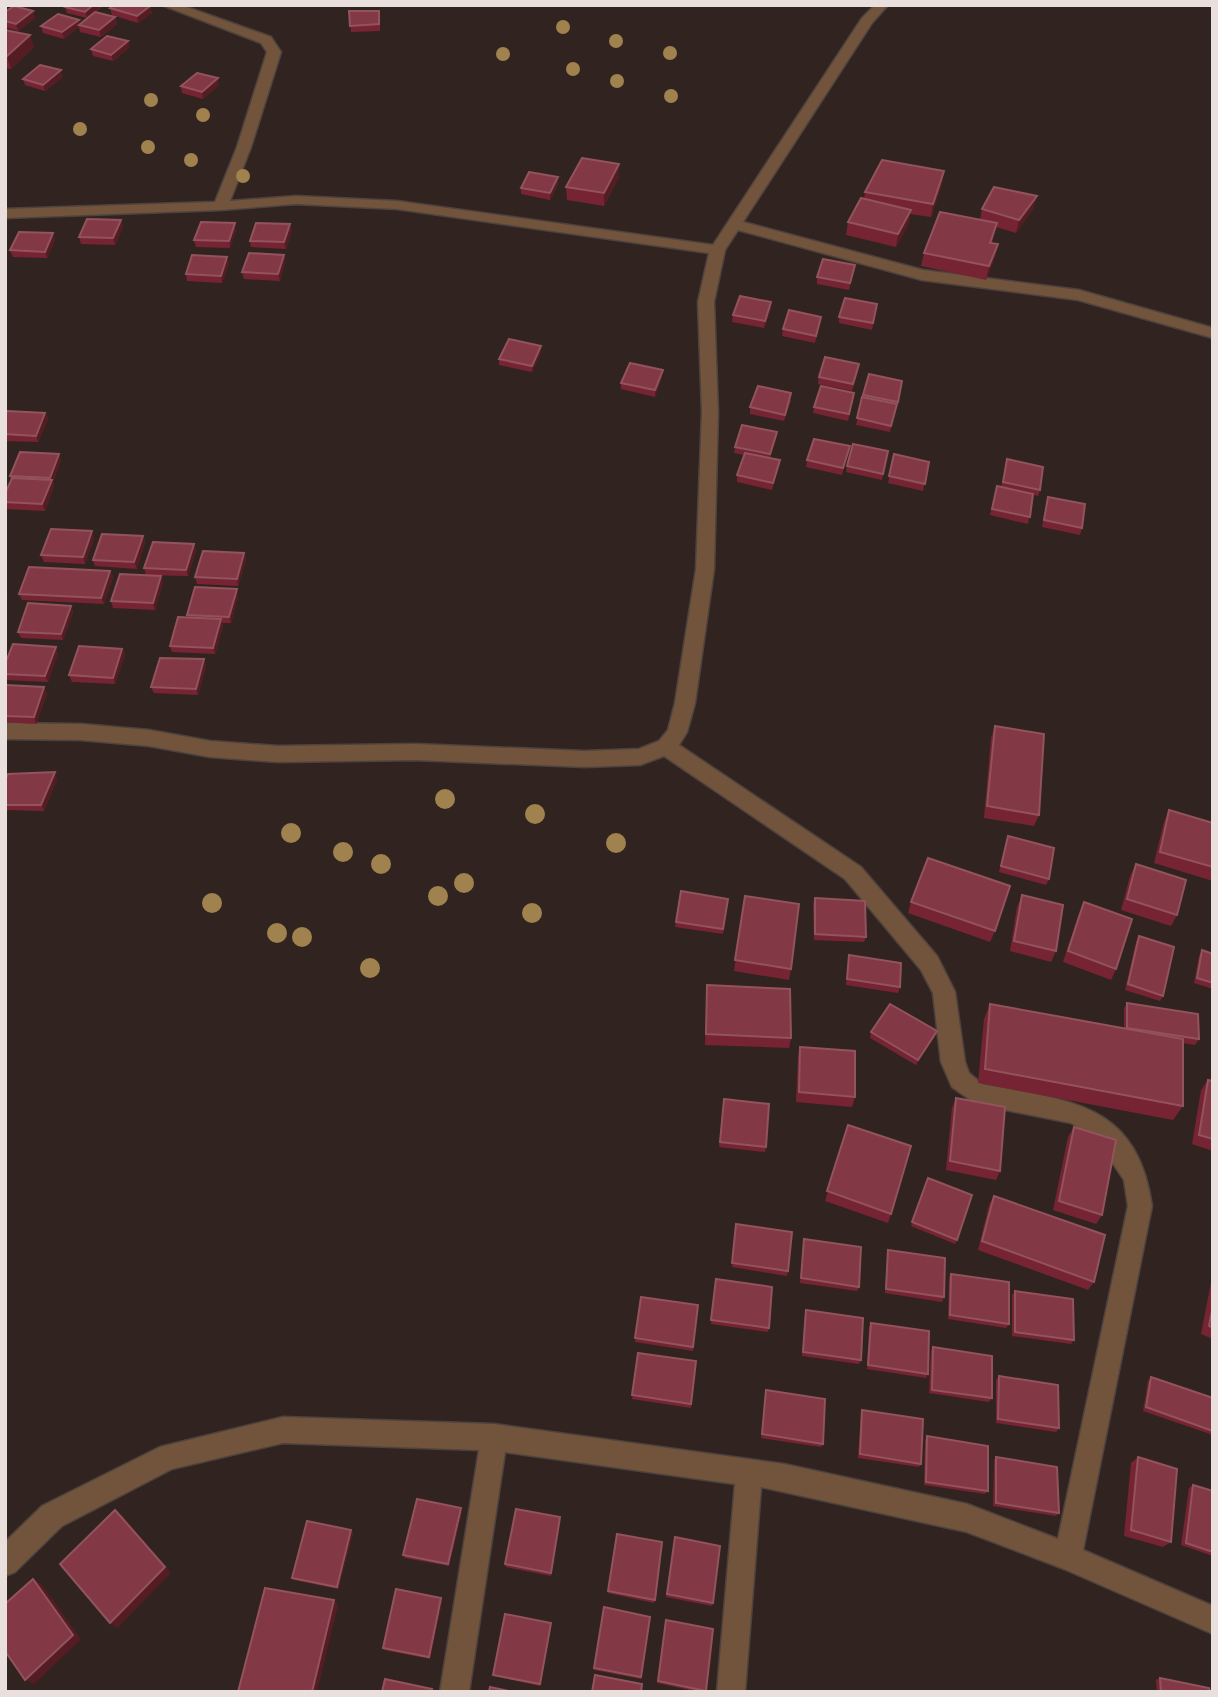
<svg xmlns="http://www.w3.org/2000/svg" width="1218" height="1697" font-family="Commissioner,sans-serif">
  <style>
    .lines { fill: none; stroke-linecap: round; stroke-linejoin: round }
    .street-casing { stroke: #4e423e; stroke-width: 3 }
    .street { fill: #71543b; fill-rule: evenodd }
    .tree { fill: #a0824e }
    .wall { fill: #762433 }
    .shaded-wall { fill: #551c24 }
    .building { fill: #823845; stroke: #92535d; stroke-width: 2 }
  </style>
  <rect width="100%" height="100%" fill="#312420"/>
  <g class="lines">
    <defs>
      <path id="street" d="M162,5H181L271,37L281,52L251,147L230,201L296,196L397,201L713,245L862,18L875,5H888L872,23L743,222L923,270L1079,290L1213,328V338L1078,300L922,280L738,230L725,250L714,302L718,412L714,569L695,703L687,732L679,745L861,867L937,956L955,992L965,1062L969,1073L982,1084C1068,1101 1137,1101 1152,1206L1083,1550L1213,1606V1634L1064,1569L967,1532L761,1487L745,1692H717L735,1484L505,1452L469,1692H440L479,1450L283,1443L172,1469L62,1526L15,1572L5,1576V1542L42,1506L160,1447L283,1417L494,1424L784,1464L967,1504L1058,1539L1128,1206L1124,1180L1095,1137L1071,1123L976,1104L952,1087L941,1062L933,993L921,970L845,879L664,756L640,765L585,767L415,760L278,762L210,757L149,746L81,740L5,739V723L81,724L149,730L210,741L278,746L415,744L585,751L639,749L659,741L668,730L675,703L696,569L702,412L698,302L709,253L397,209L296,204L221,210L5,218V209L215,202L237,147L267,52L261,43Z"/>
    </defs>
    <use href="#street" class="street-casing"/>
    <use href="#street" class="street"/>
  </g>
  <g class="tree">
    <circle cx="563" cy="27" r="7"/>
    <circle cx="616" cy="41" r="7"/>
    <circle cx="670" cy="53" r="7"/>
    <circle cx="503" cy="54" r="7"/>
    <circle cx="573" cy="69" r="7"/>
    <circle cx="617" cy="81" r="7"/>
    <circle cx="671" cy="96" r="7"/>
    <circle cx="151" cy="100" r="7"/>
    <circle cx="203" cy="115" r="7"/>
    <circle cx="80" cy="129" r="7"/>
    <circle cx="148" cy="147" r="7"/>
    <circle cx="191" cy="160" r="7"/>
    <circle cx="243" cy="176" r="7"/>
    <circle cx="445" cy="799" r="10"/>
    <circle cx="535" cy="814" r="10"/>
    <circle cx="291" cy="833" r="10"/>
    <circle cx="616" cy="843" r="10"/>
    <circle cx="343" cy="852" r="10"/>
    <circle cx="381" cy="864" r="10"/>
    <circle cx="464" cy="883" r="10"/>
    <circle cx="438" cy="896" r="10"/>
    <circle cx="212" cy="903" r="10"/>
    <circle cx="532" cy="913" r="10"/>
    <circle cx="277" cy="933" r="10"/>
    <circle cx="302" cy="937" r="10"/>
    <circle cx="370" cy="968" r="10"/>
  </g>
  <g class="wall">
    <polygon points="103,6 87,18 67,13 65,7"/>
    <polygon points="150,6 152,13 138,23 112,15 110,8"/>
    <polygon points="33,11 35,18 18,31 5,27 5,12"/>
    <polygon points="349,11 380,17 380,31 351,32"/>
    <polygon points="115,17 117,24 101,37 80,32 79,27 64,39 43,33 41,26 79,20 80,24"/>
    <polygon points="5,30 34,47 11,69 5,68"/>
    <polygon points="128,41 129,48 113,61 93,56 91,49"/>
    <polygon points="63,77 45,91 25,85 23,79"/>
    <polygon points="219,85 203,99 182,93 181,86"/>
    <polygon points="944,171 942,184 931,217 910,214 909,223 896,247 846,235 848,222 864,199 865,192"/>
    <polygon points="558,177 558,184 550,200 521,194 521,188"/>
    <polygon points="619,177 604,206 567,200 566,187"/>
    <polygon points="1037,196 1033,209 1016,233 996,227 992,243 998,244 995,257 986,280 921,266 924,253 980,220 982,209"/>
    <polygon points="121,220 123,227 115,245 81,244 79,237"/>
    <polygon points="236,230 230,248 196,247 194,240"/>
    <polygon points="292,230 286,249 251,247 250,241"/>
    <polygon points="55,240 47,258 13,257 10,250"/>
    <polygon points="284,255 285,262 280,281 244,279 242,272"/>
    <polygon points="229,263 222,283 187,281 186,274"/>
    <polygon points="855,265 849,290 817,284 817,277"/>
    <polygon points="877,304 872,330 839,323 839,317"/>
    <polygon points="771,309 764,328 732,322 733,315"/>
    <polygon points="821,317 815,343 782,336 783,329"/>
    <polygon points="541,352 532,372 499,365 499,359"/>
    <polygon points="858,371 852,391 818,384 819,377"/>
    <polygon points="869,374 902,381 890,432 856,425"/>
    <polygon points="662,376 655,397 621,389 621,383"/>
    <polygon points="854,393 848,421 813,413 814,407"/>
    <polygon points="791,400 784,421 750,414 750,407"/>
    <polygon points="45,413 48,419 38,442 5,441 5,416"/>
    <polygon points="777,432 776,439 770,458 780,460 772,490 737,482 737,475 744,455 734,453 735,447"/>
    <polygon points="888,451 882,480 846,472 847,466"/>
    <polygon points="848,452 842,475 806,467 807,460"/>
    <polygon points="894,454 929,462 923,491 888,483"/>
    <polygon points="1007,459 1040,490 1038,496 1033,495 1028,524 990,515 997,486 1001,487"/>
    <polygon points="61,460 53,482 54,486 45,511 5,509 5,494 11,479 10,476"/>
    <polygon points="1048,497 1082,528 1080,535 1042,527"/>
    <polygon points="143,536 145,542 137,569 95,566 93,560"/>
    <polygon points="94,538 85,564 44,562 41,555"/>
    <polygon points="194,544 196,550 188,576 146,575 144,568"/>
    <polygon points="244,553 246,559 238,586 197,584 195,577"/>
    <polygon points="110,571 113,577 104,604 22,600 19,594"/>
    <polygon points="163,582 155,610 113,608 111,601"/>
    <polygon points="238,596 231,623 222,623 223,626 215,654 172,652 170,646 187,618 187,615"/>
    <polygon points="71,606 73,612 63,640 21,638 18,632"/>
    <polygon points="122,649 125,655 115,684 72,682 69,675"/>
    <polygon points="58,653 48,682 5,680 5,664"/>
    <polygon points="204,659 206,666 198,695 154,693 151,687"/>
    <polygon points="5,685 47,693 36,724 5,722"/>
    <polygon points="995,726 1039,815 1034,826 984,818 991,738"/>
    <polygon points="57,779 44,811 5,810 5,780"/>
    <polygon points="1169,810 1213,823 1213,881 1154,863 1164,822"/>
    <polygon points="1008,836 1049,879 1046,885 999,872"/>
    <polygon points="1136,864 1177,915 1171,926 1121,910 1130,876"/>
    <polygon points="1022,895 1056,951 1051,962 1010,951 1017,907"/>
    <polygon points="745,896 791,969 789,980 734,971"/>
    <polygon points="815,898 866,937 864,942 814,940 813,904"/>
    <polygon points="728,899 723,934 675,927 676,922"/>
    <polygon points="911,902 995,931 990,942 908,913"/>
    <polygon points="1084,902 1116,969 1111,980 1063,962 1079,913"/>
    <polygon points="1139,936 1163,996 1160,1001 1125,990 1136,942"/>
    <polygon points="1202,950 1213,954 1213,989 1194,983 1199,956"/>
    <polygon points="849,955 900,987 898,993 846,985"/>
    <polygon points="707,985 791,1038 789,1048 705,1045"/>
    <polygon points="1127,1003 1199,1039 1195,1045 1183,1043 1183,1106 1173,1120 978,1083 984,1019 990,1004 1124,1028 1124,1008"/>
    <polygon points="871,1032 935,1036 916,1065 870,1038"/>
    <polygon points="800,1047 855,1097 852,1107 796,1102 798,1057"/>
    <polygon points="1208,1080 1213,1081 1213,1151 1192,1144 1201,1090"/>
    <polygon points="956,1098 1000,1171 996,1180 946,1170 952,1108"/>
    <polygon points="724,1099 766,1147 765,1152 719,1147"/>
    <polygon points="848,1125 891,1214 888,1223 825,1201"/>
    <polygon points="1074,1127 1102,1215 1096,1224 1053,1210 1068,1137"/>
    <polygon points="928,1178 957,1240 955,1244 911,1226"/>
    <polygon points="994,1196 1094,1282 1088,1290 978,1250 989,1205"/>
    <polygon points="736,1224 788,1271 787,1276 732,1267"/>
    <polygon points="804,1239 859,1287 857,1291 800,1283"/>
    <polygon points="888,1250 944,1297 942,1302 885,1293 887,1254"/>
    <polygon points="1213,1272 1213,1339 1201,1334"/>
    <polygon points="951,1274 1009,1324 1006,1328 948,1319 949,1278"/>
    <polygon points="716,1279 769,1328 768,1332 711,1324"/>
    <polygon points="1015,1291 1074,1340 1071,1344 1012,1336 1012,1295"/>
    <polygon points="641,1297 698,1305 693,1351 635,1342"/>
    <polygon points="806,1310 861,1360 859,1364 802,1356 805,1314"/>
    <polygon points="871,1323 928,1374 926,1378 867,1369 869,1327"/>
    <polygon points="933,1347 992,1398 989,1402 929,1393 931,1351"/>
    <polygon points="638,1353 696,1361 691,1408 632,1399"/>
    <polygon points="999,1376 1059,1428 1056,1432 996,1423 996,1380"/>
    <polygon points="1151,1377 1213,1398 1213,1435 1143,1411 1148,1381"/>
    <polygon points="766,1390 823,1444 821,1447 761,1438"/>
    <polygon points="862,1410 921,1464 919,1467 858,1458 861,1413"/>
    <polygon points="927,1436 988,1491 985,1494 924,1485 925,1440"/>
    <polygon points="996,1457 1059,1513 1056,1516 993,1506 994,1460"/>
    <polygon points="1138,1457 1171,1542 1163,1547 1124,1536 1131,1463"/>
    <polygon points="1193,1485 1213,1491 1213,1556 1181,1545 1189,1488"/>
    <polygon points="462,1511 449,1566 405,1558 403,1555"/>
    <polygon points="560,1517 551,1576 506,1567 505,1564"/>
    <polygon points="351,1530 353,1533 338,1589 294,1580 292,1578"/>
    <polygon points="675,1537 713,1603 712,1606 666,1597"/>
    <polygon points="662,1542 654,1603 608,1593 608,1591"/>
    <polygon points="442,1601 430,1659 384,1650 383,1648"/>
    <polygon points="650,1617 641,1679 594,1670 594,1668"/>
    <polygon points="666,1620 713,1629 705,1692 699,1692 657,1683"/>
    <polygon points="551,1625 540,1686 494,1676 493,1675"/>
    <polygon points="1160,1678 1210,1692 1157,1692 1156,1680"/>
  </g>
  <g class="shaded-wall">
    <polygon points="93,5 103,5 87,18 85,12"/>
    <polygon points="150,6 152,13 138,23 137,16"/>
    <polygon points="33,11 35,18 18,31 16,24"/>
    <polygon points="115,17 117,24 101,37 99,30"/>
    <polygon points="79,20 81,26 79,25 79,27 64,39 62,32"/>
    <polygon points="30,35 34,47 11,69 7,56"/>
    <polygon points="128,41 129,48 113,61 111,55"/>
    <polygon points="61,70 63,77 45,91 43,85"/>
    <polygon points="218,78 219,85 203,99 202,92"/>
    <polygon points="619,164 619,177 604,206 604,193"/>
    <polygon points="944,171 942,184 931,217 933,204"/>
    <polygon points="558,177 558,184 550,200 550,193"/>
    <polygon points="1037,196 1033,209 1016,233 1019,220"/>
    <polygon points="911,210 909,223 896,247 898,234"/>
    <polygon points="121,220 123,227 115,245 113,238"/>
    <polygon points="235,223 236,230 230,248 229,241"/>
    <polygon points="290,224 292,230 286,249 284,242"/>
    <polygon points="53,233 55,240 47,258 45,252"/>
    <polygon points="998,244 995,257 986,280 989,266"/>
    <polygon points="284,255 285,262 280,281 278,274"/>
    <polygon points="227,257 229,263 222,283 221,276"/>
    <polygon points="771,302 771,309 764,328 765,321"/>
    <polygon points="541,346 541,352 532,372 532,366"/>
    <polygon points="663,370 662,376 655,397 655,390"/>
    <polygon points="45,413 48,419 38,442 36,436"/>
    <polygon points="59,454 61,460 53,482 54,486 45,511 42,504 51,481 50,478"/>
    <polygon points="92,531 94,538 85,564 83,557"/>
    <polygon points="143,536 145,542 137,569 134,562"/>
    <polygon points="194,544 196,550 188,576 186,570"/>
    <polygon points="244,553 246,559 238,586 237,579"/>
    <polygon points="110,571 113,577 104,604 101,598"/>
    <polygon points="161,576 163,582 155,610 153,603"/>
    <polygon points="237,589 238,596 231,623 229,617"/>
    <polygon points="5,591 8,597 5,605"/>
    <polygon points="71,606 73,612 63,640 61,634"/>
    <polygon points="221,619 223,626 215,654 213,648"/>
    <polygon points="56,647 58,653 48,682 45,676"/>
    <polygon points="122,649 125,655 115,684 113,678"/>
    <polygon points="204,659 206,666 198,695 196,689"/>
    <polygon points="44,687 47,693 36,724 34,717"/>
    <polygon points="55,772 57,779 44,811 41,805"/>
    <polygon points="937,1031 935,1036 916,1065 918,1060"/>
    <polygon points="461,1508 462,1511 449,1566 448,1564"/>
    <polygon points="115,1510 122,1515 171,1573 117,1628 110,1623"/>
    <polygon points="560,1517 561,1520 551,1576 551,1573"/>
    <polygon points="351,1530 353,1533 338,1589 337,1587"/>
    <polygon points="33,1579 41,1584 81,1639 34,1684 25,1680"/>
    <polygon points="441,1598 442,1601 430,1659 429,1657"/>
    <polygon points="334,1600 338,1605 317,1692 312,1692"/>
  </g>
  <g class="building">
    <polygon points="67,5 93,5 85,12 65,7"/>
    <polygon points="114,5 147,5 150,6 137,16 110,8"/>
    <polygon points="14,6 33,11 16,24 5,21 5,12"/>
    <polygon points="349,11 379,11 379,24 350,26"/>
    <polygon points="95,12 115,17 99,30 79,25"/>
    <polygon points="58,14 79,20 62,32 41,26"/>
    <polygon points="5,30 30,35 7,56 5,56"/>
    <polygon points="107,36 128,41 111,55 91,49"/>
    <polygon points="40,65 61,70 43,85 23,79"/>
    <polygon points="197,73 218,78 202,92 181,86"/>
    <polygon points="582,158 619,164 604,193 566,187"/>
    <polygon points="882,160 944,171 933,204 865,192"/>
    <polygon points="529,172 558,177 550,193 521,188"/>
    <polygon points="994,187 1037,196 1019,220 982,209"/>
    <polygon points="861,198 911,210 898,234 848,222"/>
    <polygon points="940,212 997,223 990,243 998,244 989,266 924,253"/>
    <polygon points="87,219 121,220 113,238 79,237"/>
    <polygon points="201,222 235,223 229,241 194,240"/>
    <polygon points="256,223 290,224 284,242 250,241"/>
    <polygon points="19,232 53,233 45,252 10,250"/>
    <polygon points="249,253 284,255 278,274 242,272"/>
    <polygon points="192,255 227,257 221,276 186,274"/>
    <polygon points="823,259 855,265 850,283 817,277"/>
    <polygon points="740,296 771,302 765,321 733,315"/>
    <polygon points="845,298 877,304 873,323 839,317"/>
    <polygon points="789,310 821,317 816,336 783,329"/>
    <polygon points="509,339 541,346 532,366 499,359"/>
    <polygon points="825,357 859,364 853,384 819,377"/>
    <polygon points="630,363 663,370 655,390 621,383"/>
    <polygon points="869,374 902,381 898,402 863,395"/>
    <polygon points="758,386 791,393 785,415 750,407"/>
    <polygon points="821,386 854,393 849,414 814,407"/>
    <polygon points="862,397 897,404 891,426 857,418"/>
    <polygon points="7,411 45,413 36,436 5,434 5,416"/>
    <polygon points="742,425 777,432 770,454 735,447"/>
    <polygon points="814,439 850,446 843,468 807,460"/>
    <polygon points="853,444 888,451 883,474 847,466"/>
    <polygon points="20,452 59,454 50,478 10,476"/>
    <polygon points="745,453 780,460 773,483 737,475"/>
    <polygon points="894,454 929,462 925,484 889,476"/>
    <polygon points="1007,459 1043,467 1040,490 1003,482"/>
    <polygon points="12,478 52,480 42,504 5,502 5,494"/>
    <polygon points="997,486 1033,494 1030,517 992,509"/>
    <polygon points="1048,497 1085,504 1082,528 1044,520"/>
    <polygon points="51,529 92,531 83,557 41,555"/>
    <polygon points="102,534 143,536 134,562 93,560"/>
    <polygon points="153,542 194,544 186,570 144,568"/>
    <polygon points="203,551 244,553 237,579 195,577"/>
    <polygon points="29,567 110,571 101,598 19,594"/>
    <polygon points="120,574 161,576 153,603 111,601"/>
    <polygon points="195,587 237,589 229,617 187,615"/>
    <polygon points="28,603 71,606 61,634 18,632"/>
    <polygon points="178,617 221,619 213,648 170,646"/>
    <polygon points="13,644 56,647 45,676 5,674 5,664"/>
    <polygon points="79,646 122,649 113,678 69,675"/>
    <polygon points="160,658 204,659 196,689 151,687"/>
    <polygon points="5,685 44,687 34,717 5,716"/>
    <polygon points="995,726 1044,734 1039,815 987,806"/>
    <polygon points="55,772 41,805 5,805 5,780 8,774"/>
    <polygon points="1169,810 1213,823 1213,867 1160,852"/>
    <polygon points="1008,836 1054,848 1049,879 1001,866"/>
    <polygon points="928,858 1010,886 995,931 911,902"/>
    <polygon points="1136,864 1186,880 1177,915 1127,899"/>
    <polygon points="681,891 728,899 723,929 676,922"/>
    <polygon points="1022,895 1063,905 1056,951 1014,941"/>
    <polygon points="745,896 799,904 791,969 735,960"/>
    <polygon points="815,898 865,901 866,937 815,934"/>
    <polygon points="1084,902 1132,919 1116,969 1068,951"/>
    <polygon points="1139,936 1174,947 1163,996 1128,984"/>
    <polygon points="1202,950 1213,954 1213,983 1197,978"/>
    <polygon points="849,955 901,963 900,987 847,979"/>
    <polygon points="707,985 790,989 791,1038 706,1034"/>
    <polygon points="1127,1003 1198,1014 1199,1039 1127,1028"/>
    <polygon points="890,1004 937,1031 918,1060 871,1032"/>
    <polygon points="990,1004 1183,1039 1183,1106 985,1069"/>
    <polygon points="800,1047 855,1051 855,1097 799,1092"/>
    <polygon points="1208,1080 1213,1081 1213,1139 1199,1135"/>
    <polygon points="956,1098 1005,1107 1000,1171 950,1161"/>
    <polygon points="724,1099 769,1104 766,1147 720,1142"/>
    <polygon points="848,1125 911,1146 891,1214 827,1191"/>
    <polygon points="1074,1127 1116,1140 1102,1215 1059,1201"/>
    <polygon points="928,1178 972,1195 957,1240 912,1222"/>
    <polygon points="994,1196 1105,1235 1094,1282 982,1241"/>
    <polygon points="736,1224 792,1232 788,1271 732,1263"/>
    <polygon points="804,1239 861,1247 859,1287 801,1278"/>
    <polygon points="888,1250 945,1258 944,1297 886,1289"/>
    <polygon points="951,1274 1009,1282 1009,1324 950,1315"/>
    <polygon points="716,1279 772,1287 769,1328 711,1320"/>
    <polygon points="1015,1291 1073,1299 1074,1340 1015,1332"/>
    <polygon points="641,1297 698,1305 693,1347 635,1338"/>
    <polygon points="1213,1305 1213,1328 1209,1326"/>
    <polygon points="806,1310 863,1318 861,1360 803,1352"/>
    <polygon points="871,1323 929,1331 928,1374 868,1365"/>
    <polygon points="933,1347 992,1356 992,1398 932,1390"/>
    <polygon points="638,1353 696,1361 691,1404 632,1395"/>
    <polygon points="999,1376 1058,1385 1059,1428 998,1419"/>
    <polygon points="1151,1377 1213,1398 1213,1431 1146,1407"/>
    <polygon points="766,1390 825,1399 823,1444 762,1434"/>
    <polygon points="862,1410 923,1419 921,1464 860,1454"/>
    <polygon points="927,1436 988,1446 988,1491 926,1482"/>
    <polygon points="996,1457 1057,1467 1059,1513 996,1503"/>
    <polygon points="1138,1457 1177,1469 1171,1542 1131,1530"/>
    <polygon points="1193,1485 1213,1491 1213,1552 1186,1543"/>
    <polygon points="417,1499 461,1508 448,1564 403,1555"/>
    <polygon points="516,1509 560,1517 551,1573 505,1564"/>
    <polygon points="115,1510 165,1567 110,1623 60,1564"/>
    <polygon points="307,1521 351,1530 337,1587 292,1578"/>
    <polygon points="617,1534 662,1542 655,1600 608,1591"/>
    <polygon points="675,1537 720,1546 713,1603 667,1594"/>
    <polygon points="33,1579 73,1635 25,1680 5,1651 5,1604"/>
    <polygon points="265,1588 334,1600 312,1692 238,1692"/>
    <polygon points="396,1589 441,1598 429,1657 383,1648"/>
    <polygon points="604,1607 650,1617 641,1677 594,1668"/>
    <polygon points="505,1614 551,1623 540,1684 493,1675"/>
    <polygon points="666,1620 713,1629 706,1691 658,1681"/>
    <polygon points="595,1675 642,1684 641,1692 592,1692"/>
    <polygon points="1160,1678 1209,1688 1210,1692 1161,1692"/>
    <polygon points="385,1679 432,1689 431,1692 382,1692"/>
    <polygon points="490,1687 513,1692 489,1692"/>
  </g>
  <rect width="1218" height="1697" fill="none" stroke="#e9e0dd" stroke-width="14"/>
</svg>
